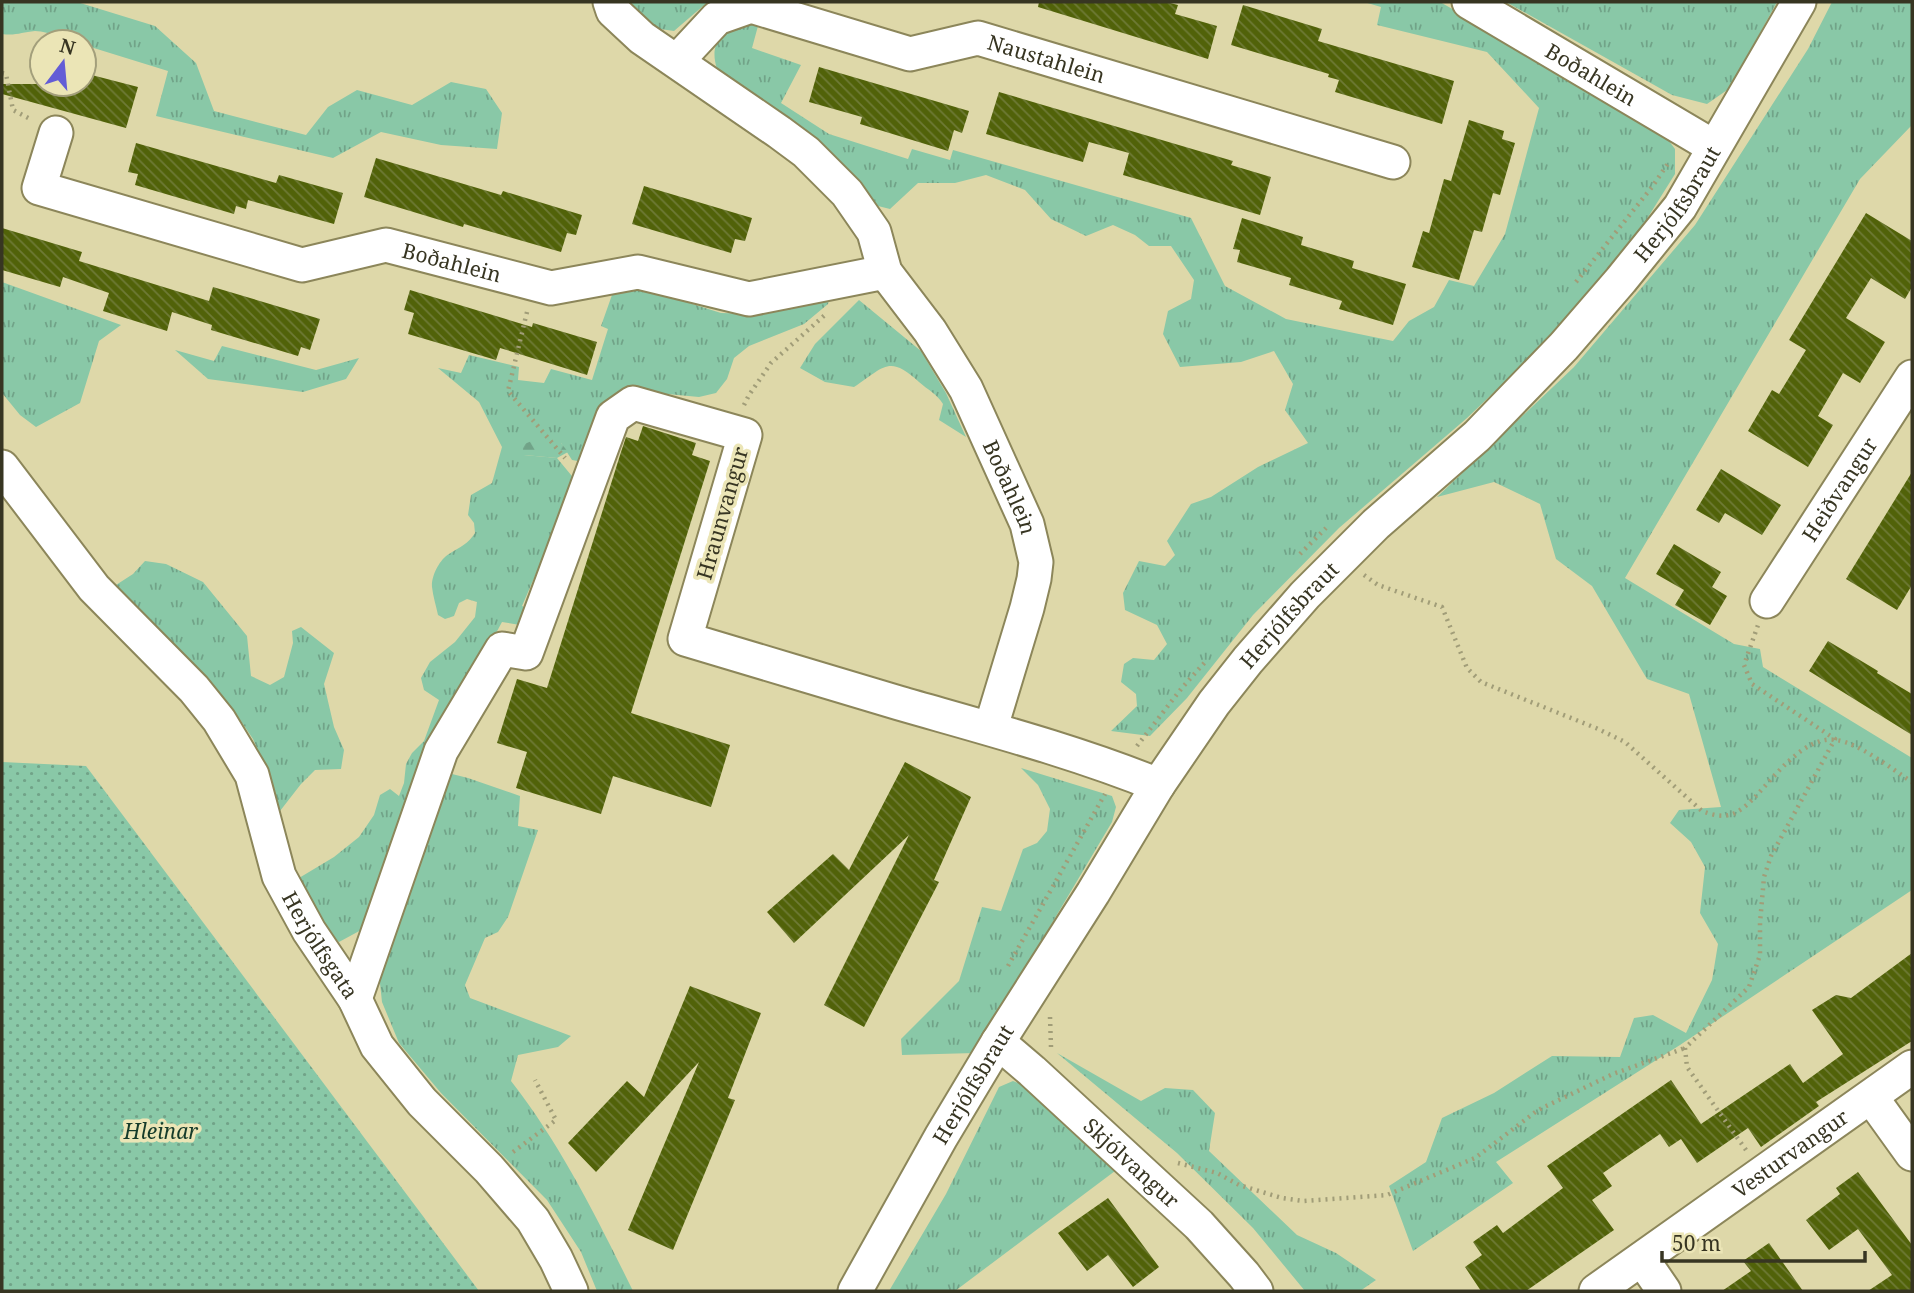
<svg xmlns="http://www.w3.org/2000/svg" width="1914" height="1293" font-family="'Noto Serif',serif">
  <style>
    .grass { fill: url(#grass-tufts) }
    .forest { fill: url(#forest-firs) }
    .park { fill: url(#park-dots) }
    .building { fill: url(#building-back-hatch) }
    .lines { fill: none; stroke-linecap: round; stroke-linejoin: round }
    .minor-casing { stroke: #8c865a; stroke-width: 37 }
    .path { stroke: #a19d78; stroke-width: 4.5; stroke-dasharray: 2 5; stroke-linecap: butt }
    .minor { stroke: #fff; stroke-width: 33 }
    .labels { text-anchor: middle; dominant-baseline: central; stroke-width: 7; stroke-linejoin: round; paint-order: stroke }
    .street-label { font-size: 21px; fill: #373522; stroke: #ebe5b6 }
    .park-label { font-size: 21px; font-style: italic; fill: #153b2a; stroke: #ebe5b6 }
  </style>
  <defs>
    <pattern id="grass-tufts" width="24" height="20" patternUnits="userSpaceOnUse" patternTransform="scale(1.75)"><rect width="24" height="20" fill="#89c8a7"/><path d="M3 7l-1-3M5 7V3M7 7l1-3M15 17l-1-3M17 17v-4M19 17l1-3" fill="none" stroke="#71a388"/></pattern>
    <pattern id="forest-firs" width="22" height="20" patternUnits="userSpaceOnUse" patternTransform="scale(1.75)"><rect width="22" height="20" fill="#89c8a7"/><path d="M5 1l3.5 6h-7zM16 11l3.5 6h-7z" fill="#71a388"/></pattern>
    <pattern id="park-dots" width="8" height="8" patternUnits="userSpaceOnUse" patternTransform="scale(1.75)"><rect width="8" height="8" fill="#89c8a7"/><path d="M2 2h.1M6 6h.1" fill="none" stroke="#71a388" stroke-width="1.8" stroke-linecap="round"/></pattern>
    <pattern id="building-back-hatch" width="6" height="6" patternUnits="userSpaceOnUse" patternTransform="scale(1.75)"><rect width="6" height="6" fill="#516209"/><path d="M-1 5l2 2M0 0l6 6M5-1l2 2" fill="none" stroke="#6e7a36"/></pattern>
  </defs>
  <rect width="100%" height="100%" fill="#ded8a9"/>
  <g class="grass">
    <path d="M3,2H77L155,26L196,63L214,111L306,135L328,107L357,90L412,105L451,82L486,89L502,113L497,149L441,145L381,132L333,158L156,116L168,71L84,45V42C67,42 50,31 35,31C22,32 16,36 2,34Z"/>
    <polygon points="625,2 712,2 703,6 674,31 653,28"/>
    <path d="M1364,2H1440L1657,125L1675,149V174L1630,246L1579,311L1467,418L1339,528L1253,615L1187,698L1150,736L1111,731L1137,706L1136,694L1121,682L1124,664L1133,658L1154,660L1167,644L1157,625L1125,610L1123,593L1139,561L1165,566L1175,555L1167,541L1191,504L1211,497L1258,467L1308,443L1285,410L1293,384L1274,351L1241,362L1180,367L1163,334L1168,311L1191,299L1194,280L1171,246H1149L1135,235L1113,225L1086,236L1051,219L1025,190L986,175L955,183H918L890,209L878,206L839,162L717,69C709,44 721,35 739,22L758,26L752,48L801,65L781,103L829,134L908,159L912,149L950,160L953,150L1191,218L1225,286L1286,319L1393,341L1409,321L1434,307L1449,280L1474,286L1505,234L1539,108L1487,52L1377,25L1381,7Z"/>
    <polygon points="1506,2 1777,2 1730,88 1707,104 1672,95"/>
    <polygon points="1832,2 1912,2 1912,125 1860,179 1625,578 1734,644 1760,649 1763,667 1912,758 1912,890 1680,1045 1496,1162 1513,1183 1413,1251 1389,1186 1426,1162 1442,1118 1494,1093 1552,1056 1620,1057 1634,1018 1653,1015 1686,1033 1712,980 1718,944 1700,913 1705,867 1691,842 1670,823 1679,810 1721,807 1689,694 1647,679 1592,586 1556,559 1540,504 1494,482 1437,497 1574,367 1695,225 1808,49"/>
    <polygon points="2,282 121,325 99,341 80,403 36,427 20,415 2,393"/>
    <path d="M645,289L721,313L756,314L829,300L828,304L804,324L749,346L734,358L727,379L716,393L699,397L646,392L583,462L572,460L561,443L524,455L557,458L576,481L522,606L533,611L526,626L502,622L438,741L363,929L339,942L320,924L299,878L334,857L359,837L374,815L380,795L390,789L399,796L404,783L406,764L412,753L424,741L439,700L424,690L421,678L430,662L455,642L475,617L477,602L467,599L459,603L454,616L445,619L438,615C436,606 433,596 432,587C431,576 440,559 449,554C460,547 468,544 475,533L474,523L468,515L471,495L492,483L502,447L479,402L438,368L461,373L469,355L519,367L518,380L544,383L551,369L592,380L608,329L601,326L612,295Z"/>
    <path d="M859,300L921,351L946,393L966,437L939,420L943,404C937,394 928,390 919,382C889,354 884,367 854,387L825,382L800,368L815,344Z"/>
    <polygon points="222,346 316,370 359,358 346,379 303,392 208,379 175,350 214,361"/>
    <polygon points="145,561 166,564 203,582 247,636 251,676 270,685 284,677 293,643 292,631 301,627 334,653 324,684 334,727 344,750 341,769 315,770 301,784 280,811 275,791 253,739 232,708 116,585 133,574"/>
    <polygon points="1021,768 1112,796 1116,807 1112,822 975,1053 902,1055 901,1039 959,981 982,907 1001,911 1023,849 1037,843 1047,831 1050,809 1038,785"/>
    <path d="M444,772L468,778L520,796L518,826L538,830L508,917L498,932L485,938L465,985L470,998L571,1036L558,1047L518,1055L511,1081C561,1145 597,1218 633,1291H597L581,1252L547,1200L441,1093L399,1043L382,1002L379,974L395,936L427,843Z"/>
    <polygon points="1057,1053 1141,1101 1165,1088 1193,1090 1215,1113 1209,1151 1297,1235 1336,1253 1376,1280 1360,1291 1305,1291 1253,1228 1177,1153"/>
    <polygon points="1013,1081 1025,1086 1115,1171 955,1291 889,1291 946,1194 999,1087"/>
  </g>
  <polygon class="forest" points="544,436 561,443 568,452 557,458 524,455 522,445"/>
  <polygon class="park" points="2,762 86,766 479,1291 2,1291"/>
  <g class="building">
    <polygon points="1039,2 1166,2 1178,5 1175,14 1217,26 1208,59 1038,7"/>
    <polygon points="1243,5 1322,29 1318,41 1454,81 1442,124 1335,92 1339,80 1328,77 1329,74 1231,45"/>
    <polygon points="819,67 969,111 962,133 954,130 948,151 860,124 862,117 809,102"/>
    <polygon points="84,73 138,87 126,128 2,94 2,84 84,84"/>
    <polygon points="999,92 1233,161 1231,165 1271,177 1260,215 1123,175 1129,153 1089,142 1083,162 986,134"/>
    <polygon points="1469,120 1504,131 1502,139 1515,143 1500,195 1493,193 1482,232 1474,230 1459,280 1412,267 1423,231 1429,233 1444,179 1451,181"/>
    <polygon points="136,143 276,183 279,175 343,193 334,224 248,200 246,209 236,206 234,214 135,185 138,174 128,172"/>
    <polygon points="376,158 501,195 503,191 582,215 576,235 567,233 561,252 464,224 463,227 364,197"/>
    <polygon points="644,186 752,218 745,241 735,239 731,253 632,224"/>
    <polygon points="1866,213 1912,241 1912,287 1905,299 1871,278 1846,318 1885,342 1860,383 1843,373 1818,416 1833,425 1808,467 1748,431 1772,390 1779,394 1806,350 1789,340"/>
    <polygon points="1242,218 1303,237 1301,245 1354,261 1352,268 1406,284 1393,325 1339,309 1342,301 1289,285 1291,278 1237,262 1240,250 1233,249"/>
    <polygon points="2,228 82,252 79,261 209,301 213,287 320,319 310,350 301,347 298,356 211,330 212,325 172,312 167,331 103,311 109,293 63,277 60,287 2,270"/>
    <polygon points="410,290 532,327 533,323 597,342 587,375 500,348 496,360 408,334 414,313 404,310"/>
    <polygon points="643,426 696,443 692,455 710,461 631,713 730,745 711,807 613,776 601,814 516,788 527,752 497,743 517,679 547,688 621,452 626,437 638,441"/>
    <polygon points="1721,469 1781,505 1762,535 1725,513 1719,523 1696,510"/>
    <polygon points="1912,472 1912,585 1897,610 1846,579"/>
    <polygon points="1674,544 1721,572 1712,587 1727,596 1710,625 1675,605 1684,590 1656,574"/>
    <polygon points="1828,641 1878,671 1877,673 1912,694 1912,735 1809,671"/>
    <polygon points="905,762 971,797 934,880 939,882 864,1027 824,1005 909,835 794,943 767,912 833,854 849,870"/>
    <polygon points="1912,953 1912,1041 1816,1102 1819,1106 1761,1147 1748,1128 1697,1163 1681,1139 1669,1147 1660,1134 1603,1173 1612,1186 1592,1200 1614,1230 1526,1291 1481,1291 1465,1267 1482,1255 1473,1242 1497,1225 1503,1233 1563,1188 1547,1166 1671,1080 1701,1124 1790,1064 1803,1083 1843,1054 1812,1010 1836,995 1851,998"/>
    <polygon points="690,986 761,1013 728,1098 735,1100 673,1250 628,1230 699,1062 596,1172 568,1143 627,1081 644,1097"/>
    <polygon points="1858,1172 1912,1245 1912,1291 1868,1291 1892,1275 1858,1229 1829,1250 1806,1220 1840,1194 1836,1188"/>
    <polygon points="1108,1198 1159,1267 1133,1287 1108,1255 1087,1271 1058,1233"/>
    <polygon points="1769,1243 1803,1291 1722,1291 1751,1271 1743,1261"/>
  </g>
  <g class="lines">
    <defs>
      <g id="minor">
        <path id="s1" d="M610,2L613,11L642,38L779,132L806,152L847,193L874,232L885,272L930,331L966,389L1027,524L1036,562L1034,579L1027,608L991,727"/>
        <path id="s2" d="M1469,2L1714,147"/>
        <path id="s3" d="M677,61L717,18L751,6L910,54L978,38L1393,162"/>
        <path id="s4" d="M56,133L39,188L302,265L386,245L551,288L638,272L749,299L885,272"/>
        <path id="s5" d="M2,467L94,588L194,689L219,720L252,775L279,876L309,931L355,999L377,1046L422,1102L489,1169L533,1220L556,1259L571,1291"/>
        <path id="s6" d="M1767,601L1912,377"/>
        <path d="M355,999L441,751L502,649L526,653L613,417L633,403L745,435L685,639C756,660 828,682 899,703C986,728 1074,751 1158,785"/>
        <path id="s7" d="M998,1042L1032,1071L1199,1225L1244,1275L1256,1291"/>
        <polyline points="1871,1097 1912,1154"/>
        <polyline points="1642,1259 1664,1291"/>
        <path id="s8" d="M855,1291L941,1137L998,1042L1093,893L1158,785L1214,703L1248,660L1305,595L1376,524L1477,436L1564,346L1621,280L1680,207L1799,2"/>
        <path id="s9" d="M1596,1291L1912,1067"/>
      </g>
    </defs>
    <use href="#minor" class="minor-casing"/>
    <g class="path">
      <polyline points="2,73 6,74 13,110 32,120"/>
      <polyline points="1576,282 1652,187 1669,162"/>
      <polyline points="527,312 508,391 565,458"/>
      <polyline points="744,405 749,395 771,363 826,314"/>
      <polyline points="1300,554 1326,528"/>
      <path d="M1364,575L1378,585L1442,607L1467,668L1481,682L1596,728L1625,742L1702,811C1710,814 1719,817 1729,815C1739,813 1748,804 1755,797C1775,776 1805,735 1836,740C1859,743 1892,769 1912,782"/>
      <polyline points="1137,746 1181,689 1206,661"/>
      <polyline points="1008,966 1105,794"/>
      <polyline points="1050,1017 1051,1047"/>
      <polyline points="1746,1150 1687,1067 1685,1048 1749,987 1760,955 1760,923 1764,877 1771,856 1835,739 1752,684 1744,665 1758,625"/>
      <polyline points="513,1152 556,1120 535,1080"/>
      <polyline points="1178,1163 1217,1173 1239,1185 1282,1198 1303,1201 1387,1195 1475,1158 1538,1110 1613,1074 1685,1048"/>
    </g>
    <use href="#minor" class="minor"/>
  </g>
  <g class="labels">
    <g class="street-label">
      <text stroke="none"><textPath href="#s3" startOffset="402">Naustahlein</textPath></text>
      <text stroke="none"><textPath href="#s2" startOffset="142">Boðahlein</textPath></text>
      <text stroke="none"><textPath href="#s8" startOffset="1372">Herjólfsbraut</textPath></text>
      <text stroke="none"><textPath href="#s4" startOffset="486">Boðahlein</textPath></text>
      <text stroke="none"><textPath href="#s1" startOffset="646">Boðahlein</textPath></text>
      <text stroke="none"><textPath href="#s6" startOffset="133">Heiðvangur</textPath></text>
      <text transform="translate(722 513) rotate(-74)">Hraunvangur</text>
      <text stroke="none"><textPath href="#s8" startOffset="805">Herjólfsbraut</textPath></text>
      <text stroke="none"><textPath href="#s5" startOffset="583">Herjólfsgata</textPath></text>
      <text stroke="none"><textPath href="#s8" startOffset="238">Herjólfsbraut</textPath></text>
      <text stroke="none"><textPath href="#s9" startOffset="238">Vesturvangur</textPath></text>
      <text stroke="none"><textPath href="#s7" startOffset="180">Skjólvangur</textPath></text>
    </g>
    <g class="park-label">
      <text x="161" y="1131">Hleinar</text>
    </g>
  </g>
  <rect width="1914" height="1293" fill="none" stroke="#373522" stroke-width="7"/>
  <g transform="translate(63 63) rotate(16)"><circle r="33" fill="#ebe5b6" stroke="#a39f7b" stroke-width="2"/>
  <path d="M0-5L12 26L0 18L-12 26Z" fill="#635dd6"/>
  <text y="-10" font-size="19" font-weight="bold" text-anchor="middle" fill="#373522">N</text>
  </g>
  <path d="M1662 1251v10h203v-10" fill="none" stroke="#373522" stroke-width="3.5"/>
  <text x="1672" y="1251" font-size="21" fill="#373522" stroke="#ebe5b6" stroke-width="5" paint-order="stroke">50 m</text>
</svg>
